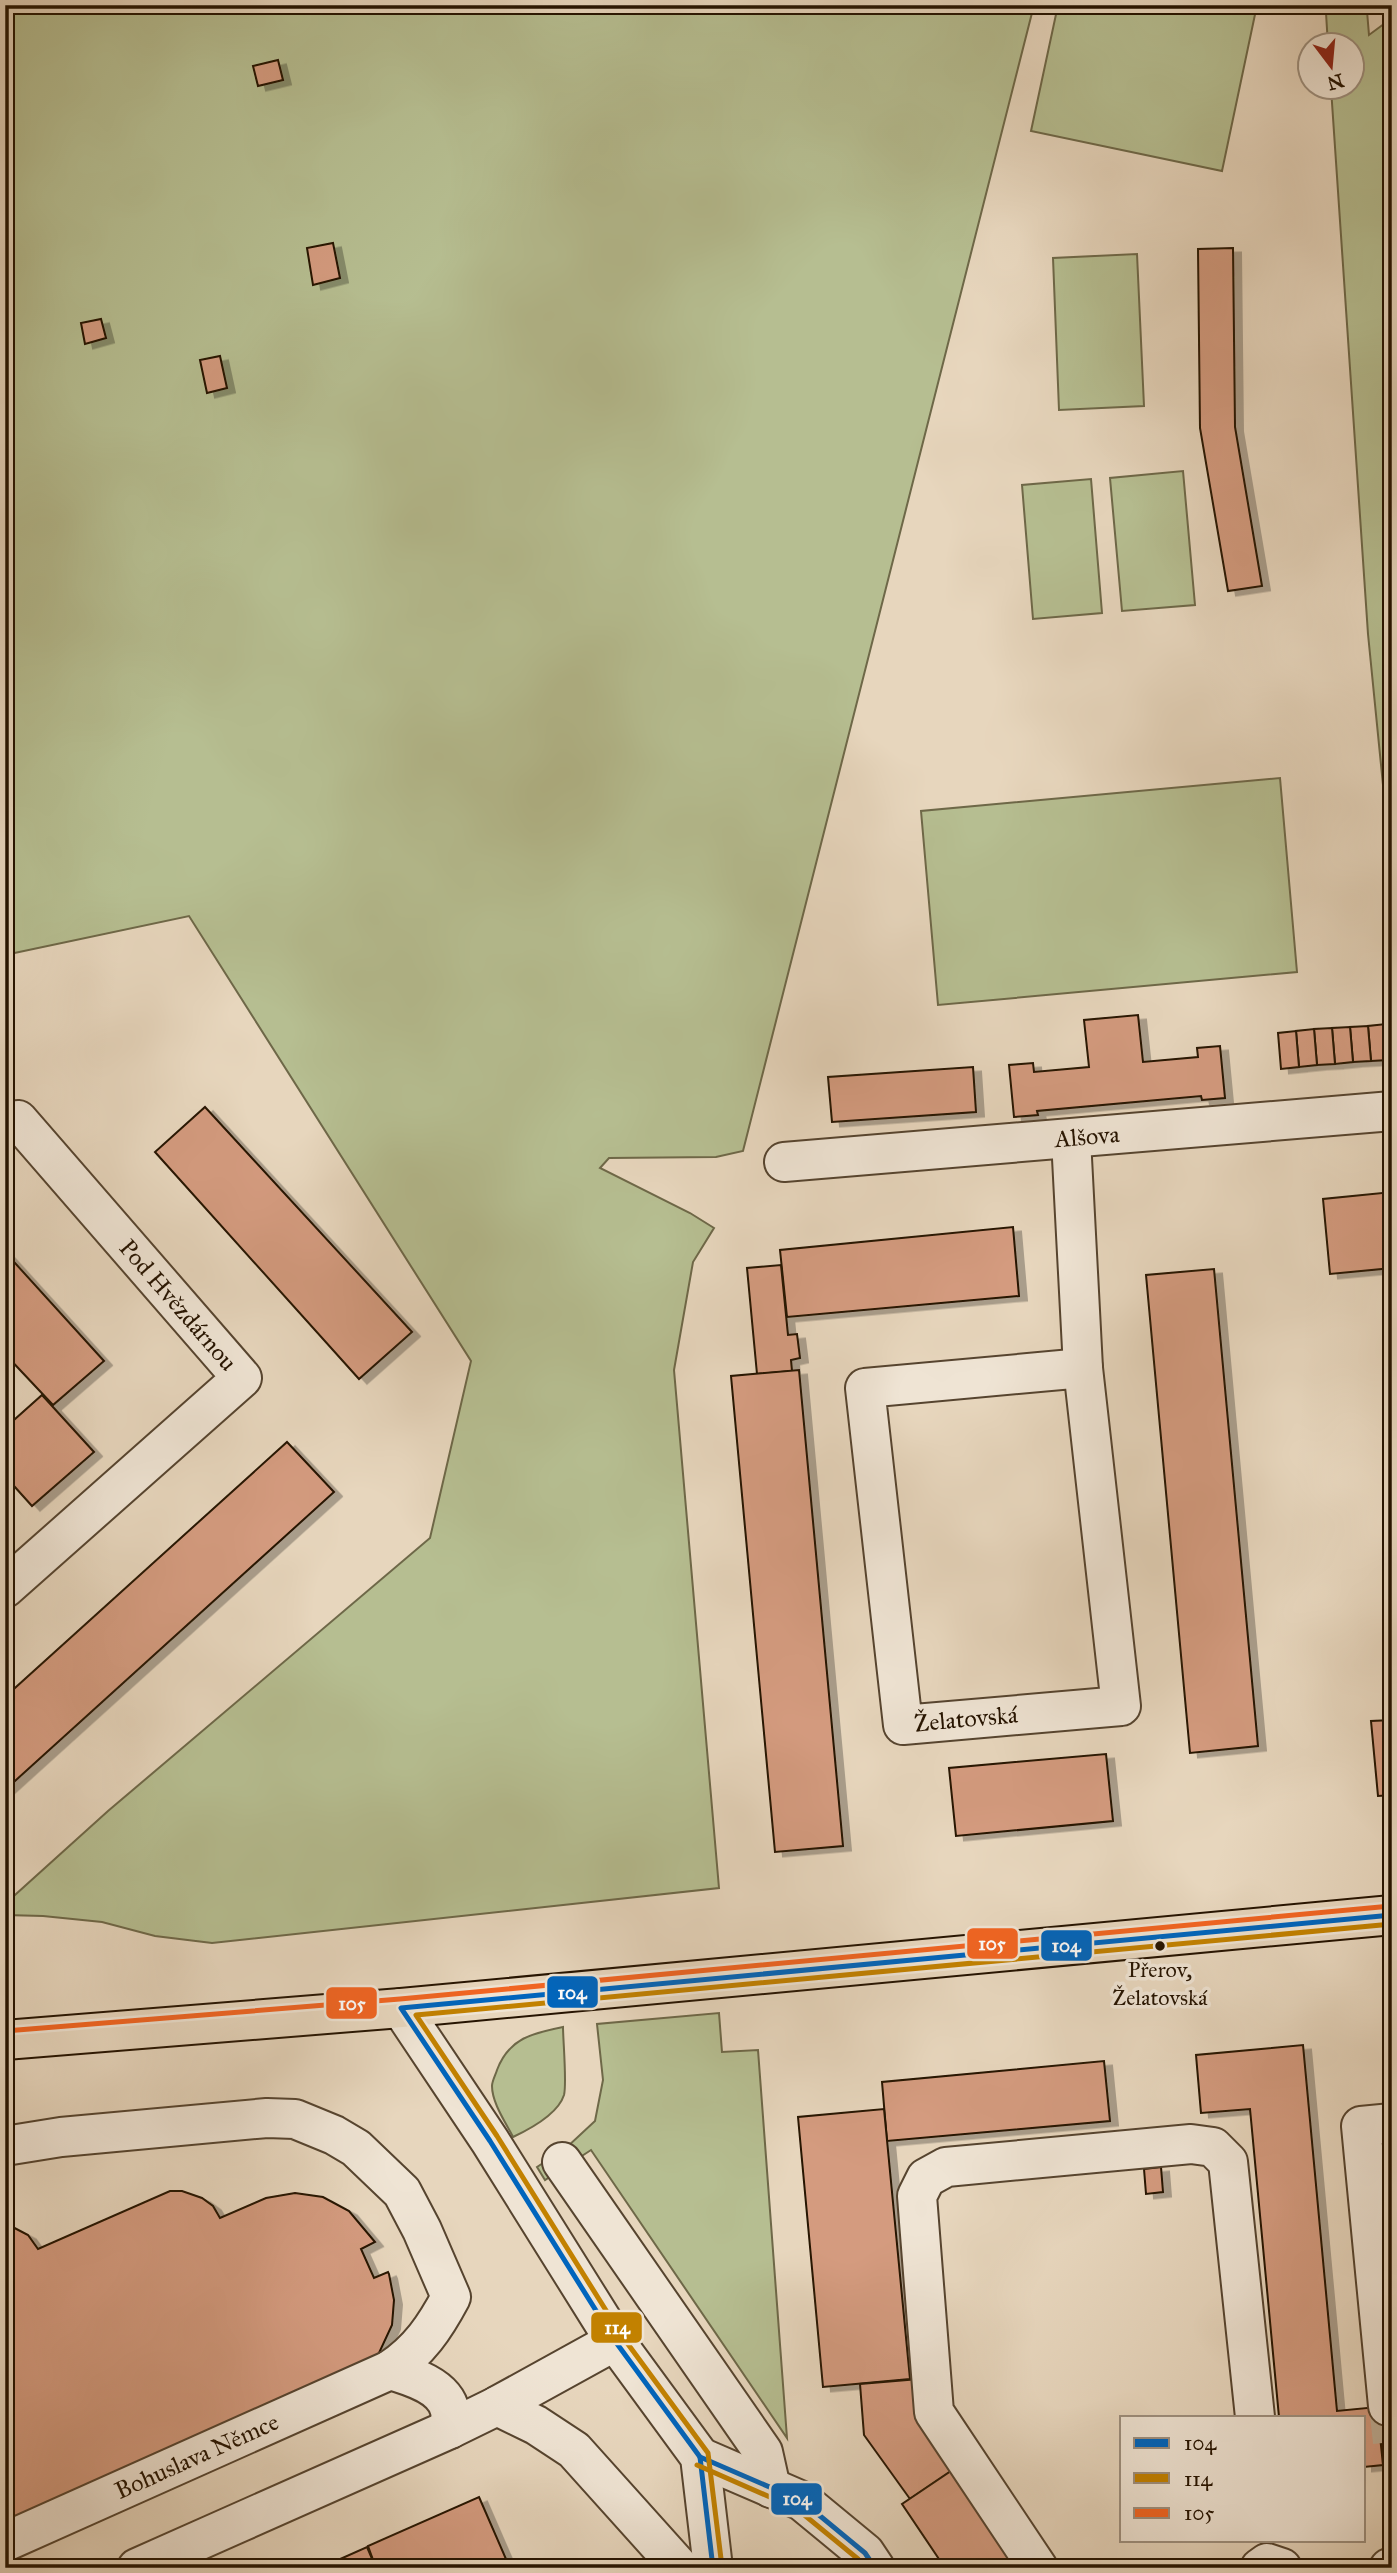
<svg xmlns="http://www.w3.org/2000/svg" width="1397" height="2573" font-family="'IM FELL Great Primer',serif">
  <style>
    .green { fill: #b6be91; stroke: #6e6848; stroke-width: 2 }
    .building { fill: #d49b7f; stroke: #251300; stroke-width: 2; filter: url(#shadow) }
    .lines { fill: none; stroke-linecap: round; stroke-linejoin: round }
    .minor-tunnel { stroke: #c0af97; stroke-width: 38; stroke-dasharray: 38 19; stroke-linecap: butt }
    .minor-casing { stroke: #56442f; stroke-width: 42 }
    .major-casing { stroke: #251300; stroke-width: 42 }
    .minor { stroke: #efe4d4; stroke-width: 38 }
    .major { stroke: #e7d6bd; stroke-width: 38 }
    .bus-1-casing { stroke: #efe4d4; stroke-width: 10 }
    .bus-2-casing { stroke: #efe4d4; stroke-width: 10 }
    .bus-3-casing { stroke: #efe4d4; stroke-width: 10 }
    .bus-1 { stroke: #0065bd; stroke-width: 5 }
    .bus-2 { stroke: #c28100; stroke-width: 5 }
    .bus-3 { stroke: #f26522; stroke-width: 5 }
    .bus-dot { fill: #251300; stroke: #efe4d4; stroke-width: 2.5 }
    .labels { text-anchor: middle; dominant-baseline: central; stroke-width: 7; stroke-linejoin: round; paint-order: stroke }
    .bus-label { font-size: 22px; fill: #251300; stroke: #efe4d4 }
    .street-label { font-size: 24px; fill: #251300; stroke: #efe4d4 }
    .line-badge { stroke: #efe4d4; stroke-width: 2.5 }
    .badge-label { font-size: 19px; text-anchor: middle; font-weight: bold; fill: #fff }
  </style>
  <defs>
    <filter id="shadow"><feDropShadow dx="8" dy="4.5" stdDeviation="0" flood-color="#0004"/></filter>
  </defs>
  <rect width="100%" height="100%" fill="#e7d6bd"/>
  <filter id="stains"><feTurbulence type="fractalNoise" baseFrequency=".00286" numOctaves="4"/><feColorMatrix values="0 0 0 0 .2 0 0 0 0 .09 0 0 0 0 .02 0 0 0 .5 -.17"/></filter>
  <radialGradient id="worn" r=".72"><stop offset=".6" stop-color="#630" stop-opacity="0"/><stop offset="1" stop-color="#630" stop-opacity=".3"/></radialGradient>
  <g class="green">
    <polygon points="5,5 1034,5 743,1151 716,1157 609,1158 600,1168 690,1213 714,1228 693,1262 674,1370 719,1888 212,1943 155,1936 102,1922 43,1916 5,1915 5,1904 108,1811 430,1538 471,1361 189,916 5,955"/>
    <polygon points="1058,5 1257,5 1222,171 1031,131"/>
    <polygon points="1367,11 1369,35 1392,18 1392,795 1384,795 1368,634 1331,88 1352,88 1352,46 1328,45 1326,13"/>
    <polygon points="1137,254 1144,406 1059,410 1053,258"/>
    <polygon points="1183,471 1195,605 1122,611 1110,478"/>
    <polygon points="1091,479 1102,613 1033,619 1022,485"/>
    <polygon points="1280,778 1297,972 938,1005 921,811"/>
    <polygon points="719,2013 722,2052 758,2050 787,2438 591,2150 545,2180 537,2167 566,2148 595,2121 603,2080 597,2024"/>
    <path d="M563,2027C563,2040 567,2084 564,2095C558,2114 530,2129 513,2137C506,2123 492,2103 492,2086C492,2081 496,2074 497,2070C509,2038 533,2033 563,2027Z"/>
  </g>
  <g class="building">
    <polygon points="278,60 283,80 258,86 253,66"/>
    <polygon points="333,243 340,278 313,285 307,248"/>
    <polygon points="1233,248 1235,427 1262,586 1228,591 1200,428 1198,249"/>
    <polygon points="101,319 106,338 85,344 81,323"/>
    <polygon points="220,356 227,388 207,393 200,360"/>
    <polygon points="1138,1015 1143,1062 1198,1057 1197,1048 1220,1046 1225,1098 1202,1100 1201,1096 1037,1111 1038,1115 1014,1117 1009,1065 1033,1063 1034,1072 1089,1067 1084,1020"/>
    <polygon points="1392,1023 1392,1060 1389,1060 1386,1024"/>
    <polygon points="1386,1024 1389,1060 1371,1061 1368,1026"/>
    <polygon points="1368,1026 1371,1061 1353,1062 1350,1027"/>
    <polygon points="1350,1027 1353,1062 1335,1064 1332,1028"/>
    <polygon points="1332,1028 1335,1064 1317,1065 1314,1029"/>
    <polygon points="1314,1029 1317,1065 1299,1067 1296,1031"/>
    <polygon points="1296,1031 1299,1067 1281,1069 1278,1033"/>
    <polygon points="973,1067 976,1112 832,1122 828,1077"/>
    <polygon points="205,1107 412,1332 359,1379 155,1152"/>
    <polygon points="1392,1192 1392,1268 1330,1274 1323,1199"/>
    <polygon points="1013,1227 1019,1296 787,1317 780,1250"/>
    <polygon points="5,1252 104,1361 53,1405 5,1354"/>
    <polygon points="781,1265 788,1335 797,1334 800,1358 791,1360 792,1371 757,1374 747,1268"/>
    <polygon points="1214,1269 1258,1746 1190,1753 1146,1275"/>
    <polygon points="799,1370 843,1846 775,1852 731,1376"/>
    <polygon points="42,1395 94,1452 32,1506 5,1476 5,1428"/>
    <polygon points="287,1442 334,1492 5,1790 5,1697"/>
    <polygon points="1392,1720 1392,1795 1378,1796 1371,1721"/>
    <polygon points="1106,1754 1113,1821 956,1836 949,1768"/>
    <polygon points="1303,2045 1337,2411 1377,2407 1383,2465 1364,2467 1364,2417 1279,2417 1250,2109 1201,2113 1196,2055"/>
    <polygon points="1104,2061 1110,2121 887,2141 882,2082"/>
    <polygon points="884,2109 910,2379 823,2387 798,2117"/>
    <polygon points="1161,2167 1163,2192 1146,2194 1144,2169"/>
    <polygon points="170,2191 182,2191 202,2198 213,2206 220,2218 266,2198 295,2193 323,2197 349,2211 375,2242 361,2249 374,2278 388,2272 389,2274 394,2300 392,2325 379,2353 361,2372 5,2532 5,2223 28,2235 38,2249"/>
    <polygon points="919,2379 959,2466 910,2499 864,2435 860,2384"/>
    <polygon points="1392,2406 1392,2444 1381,2444 1377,2407"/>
    <polygon points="951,2471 1013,2563 1007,2568 945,2568 902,2504"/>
    <polygon points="479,2497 506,2559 486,2568 376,2568 368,2546"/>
    <polygon points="367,2547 376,2568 320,2568"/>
  </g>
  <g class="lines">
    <polyline class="minor-tunnel" points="1388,2406 1392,2442"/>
    <defs>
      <g id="minor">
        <polyline points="1071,1139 1083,1368"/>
        <path id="s1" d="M784,1162L1392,1111"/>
        <polygon points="1083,1368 1121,1706 903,1725 865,1388"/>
        <polyline points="5,1588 242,1378 18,1120"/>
        <polyline points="401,2008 490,2141 615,2341 700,2457 713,2568"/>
        <path d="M5,2146L61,2137L267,2118L295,2119L334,2135L356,2148L402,2192L422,2230L451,2297C435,2327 419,2351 390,2370"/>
        <polyline points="562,2162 763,2452 771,2488"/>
        <polyline points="497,2406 536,2425 574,2450 680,2568"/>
        <polyline points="1388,2406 1361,2126 1392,2123"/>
        <polyline points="700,2457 802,2501 865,2553 875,2568"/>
        <path id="s2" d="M5,2542L390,2370C411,2376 445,2386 450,2411C451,2416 450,2423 450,2429"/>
        <polyline points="137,2568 450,2429 497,2406 615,2341"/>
        <polyline points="1038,2568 934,2412 917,2196 926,2178 946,2167 1191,2144 1213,2147 1228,2162 1255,2417"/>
        <polyline points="1260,2568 1267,2563 1282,2568"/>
        <polyline points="1389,2568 1392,2567"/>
      </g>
      <polyline id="major" points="5,2040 401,2008 1392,1915"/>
    </defs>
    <use href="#minor" class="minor-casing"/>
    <use href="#major" class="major-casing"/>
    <use href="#minor" class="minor"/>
    <use href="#major" class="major"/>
    <defs>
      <g id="bus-1">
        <polyline points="700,2457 802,2501 865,2553 875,2568"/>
        <polyline points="713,2568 700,2457 615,2341 490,2141 401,2008 1392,1915"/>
      </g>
      <g id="bus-2">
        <polyline points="697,2465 797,2509 858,2559 864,2568"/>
        <polyline points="722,2567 708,2453 622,2336 497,2136 416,2015 1392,1924"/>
      </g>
      <polyline id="bus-3" points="5,2031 400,1999 1391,1906"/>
    </defs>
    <use href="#bus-1" class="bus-1-casing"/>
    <use href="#bus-2" class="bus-2-casing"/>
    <use href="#bus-3" class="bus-3-casing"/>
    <use href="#bus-1" class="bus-1"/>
    <use href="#bus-2" class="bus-2"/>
    <use href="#bus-3" class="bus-3"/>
  </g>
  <circle class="bus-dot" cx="1160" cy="1946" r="6"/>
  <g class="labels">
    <g class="bus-label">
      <text x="1160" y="1969">Přerov,<tspan x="1160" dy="28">Želatovská</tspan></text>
    </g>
    <g class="street-label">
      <text stroke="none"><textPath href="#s1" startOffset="304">Alšova</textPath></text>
      <text transform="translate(178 1305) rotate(49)">Pod Hvězdárnou</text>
      <text transform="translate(966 1719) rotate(-5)">Želatovská</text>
      <text stroke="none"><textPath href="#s2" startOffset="210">Bohuslava Němce</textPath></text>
    </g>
  </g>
  <g class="line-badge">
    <rect x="966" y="1927" width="53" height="33" rx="7" fill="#f26522"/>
    <rect x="1040" y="1929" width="53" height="33" rx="7" fill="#0065bd"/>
    <rect x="546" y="1975" width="53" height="34" rx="7" fill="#0065bd"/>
    <rect x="325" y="1986" width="53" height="34" rx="7" fill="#f26522"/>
    <rect x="590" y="2311" width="53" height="33" rx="7" fill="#c28100"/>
    <rect x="770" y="2482" width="53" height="34" rx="7" fill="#0065bd"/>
  </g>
  <g class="badge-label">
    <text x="992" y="1950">105</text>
    <text x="1066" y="1952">104</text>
    <text x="572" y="1999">104</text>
    <text x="352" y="2010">105</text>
    <text x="617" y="2334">114</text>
    <text x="797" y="2505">104</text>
  </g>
  <rect width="1397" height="2573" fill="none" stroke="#e7d6bd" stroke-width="28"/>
  <rect x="7" y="7" width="1383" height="2559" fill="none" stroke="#251300" stroke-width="3.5"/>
  <rect x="14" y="14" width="1369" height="2545" fill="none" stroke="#251300" stroke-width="2"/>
  <rect x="1120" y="2416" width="245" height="126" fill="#efe4d4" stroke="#9e907f" stroke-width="2"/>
  <rect x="1134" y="2438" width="35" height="10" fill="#0065bd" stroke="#9e907f" stroke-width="2"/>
  <text x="1184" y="2450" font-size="21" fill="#251300">104</text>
  <rect x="1134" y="2473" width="35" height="10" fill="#c28100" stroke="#9e907f" stroke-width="2"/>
  <text x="1184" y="2486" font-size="21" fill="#251300">114</text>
  <rect x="1134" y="2508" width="35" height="10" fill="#f26522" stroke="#9e907f" stroke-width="2"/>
  <text x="1184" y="2520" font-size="21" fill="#251300">105</text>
  <g transform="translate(1331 66) rotate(164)"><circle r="33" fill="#efe4d4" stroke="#9e907f" stroke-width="2"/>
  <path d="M0-5L12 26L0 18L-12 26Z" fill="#8f2418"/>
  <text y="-10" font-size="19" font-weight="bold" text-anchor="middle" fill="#251300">N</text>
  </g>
  <rect width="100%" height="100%" filter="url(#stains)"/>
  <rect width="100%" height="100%" fill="url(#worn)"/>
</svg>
